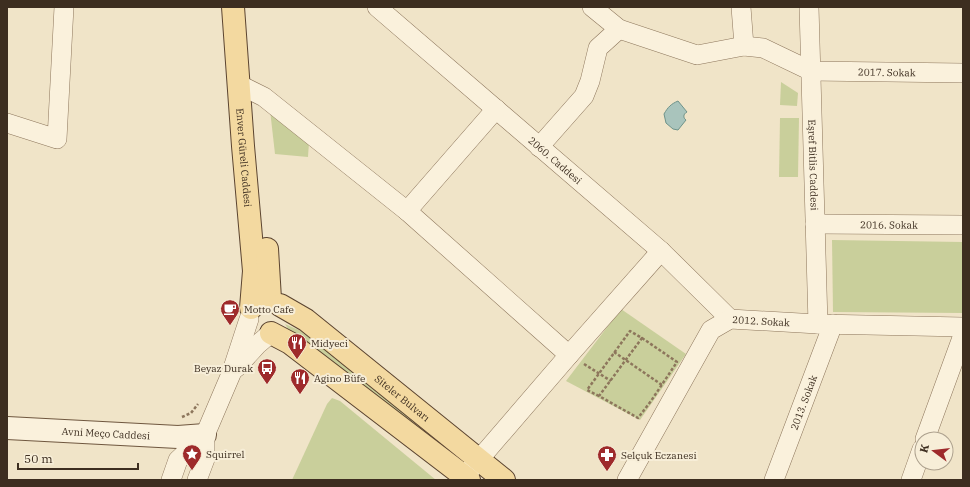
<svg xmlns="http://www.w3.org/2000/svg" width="970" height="487" font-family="'IBM Plex Serif',serif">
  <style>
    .green { fill: #c9cf9b }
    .water { fill: #a9c4bc; stroke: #6f938a }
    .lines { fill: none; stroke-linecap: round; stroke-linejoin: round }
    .street-casing { stroke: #8d765c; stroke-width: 20 }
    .secondary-casing { stroke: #6f573f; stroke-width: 24 }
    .primary-casing { stroke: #5b4430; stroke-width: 24 }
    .path { stroke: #8d765c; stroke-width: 2.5; stroke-dasharray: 3 2; stroke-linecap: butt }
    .street { stroke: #faf1dc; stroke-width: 19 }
    .secondary { stroke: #faf1dc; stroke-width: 22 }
    .primary { stroke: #f3d9a0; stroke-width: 22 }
    .labels { text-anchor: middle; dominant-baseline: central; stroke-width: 4; stroke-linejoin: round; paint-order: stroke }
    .street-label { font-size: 10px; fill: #3d2e20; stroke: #f7eed8 }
    .poi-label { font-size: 10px; fill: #3d2e20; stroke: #f7eed8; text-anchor: start }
  </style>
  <rect width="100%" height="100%" fill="#f0e4c8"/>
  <g class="green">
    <polygon points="781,82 798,93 797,106 780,105"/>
    <polygon points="270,110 309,142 308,157 275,154"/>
    <polygon points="780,118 799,118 798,177 779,177"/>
    <polygon points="832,240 963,242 963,313 833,312"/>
    <polygon points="621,309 686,354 640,420 566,381"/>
    <polygon points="285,324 301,331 455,447 448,456 295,340"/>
    <polygon points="332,398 340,401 436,480 292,480 327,404"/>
  </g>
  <path class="water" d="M678,101L687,112C683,114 683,118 686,120L678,130L673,129L666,123L664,114C668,107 671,104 678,101Z"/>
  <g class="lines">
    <defs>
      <g id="street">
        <path id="s1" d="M377,7L661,251L730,319"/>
        <path id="s2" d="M592,7L619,29L697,55L744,46L763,48L811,71L963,73"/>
        <polyline points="741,7 744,46"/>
        <path id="s3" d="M809,7L818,324"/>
        <polyline points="238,84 264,97 407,211 569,355"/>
        <polyline points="7,123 57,139 64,7"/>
        <polyline points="539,147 584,96 590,81 598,48 619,29"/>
        <polyline points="407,211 496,109"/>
        <path id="s4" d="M815,224L963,225"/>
        <polyline points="236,368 257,345 271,333"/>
        <polyline points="925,439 963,335"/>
        <polyline points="470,470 569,355 661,251"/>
        <polyline points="171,480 178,460 205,435 231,374 249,319"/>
        <polyline points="197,480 205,459 205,435"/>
        <path id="s5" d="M627,480L711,330L730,319L818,324L963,327"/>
        <path id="s6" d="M774,480L833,324"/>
        <polyline points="911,480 922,449"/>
      </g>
      <g id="secondary">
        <path id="s7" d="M7,428L178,437L205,435"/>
      </g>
      <g id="primary">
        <path id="s8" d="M233,7L243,146L254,271L251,308"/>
        <polyline points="267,249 270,299"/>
        <path id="s9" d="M280,305L306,320L504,480"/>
        <polyline points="271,333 290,343 469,480"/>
      </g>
    </defs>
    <use href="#street" class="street-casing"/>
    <use href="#secondary" class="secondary-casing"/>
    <use href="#primary" class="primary-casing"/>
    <g class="path">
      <polygon points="642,338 677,362 651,401 638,418 599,396"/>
      <polyline points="614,352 662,385"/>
      <polyline points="584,364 611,381"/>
      <polyline points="599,396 587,390 630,331 642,338"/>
      <polyline points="182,417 191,413 198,404"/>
    </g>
    <use href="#street" class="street"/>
    <use href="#secondary" class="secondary"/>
    <use href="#primary" class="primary"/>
  </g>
  <defs>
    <symbol id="cafe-pin" viewBox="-11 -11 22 30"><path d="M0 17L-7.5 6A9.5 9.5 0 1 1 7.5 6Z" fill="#9e2a2b" stroke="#f7eed8"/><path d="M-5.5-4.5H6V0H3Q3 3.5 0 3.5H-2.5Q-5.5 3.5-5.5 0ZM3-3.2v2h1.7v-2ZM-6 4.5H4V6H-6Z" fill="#fff"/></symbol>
    <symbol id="restaurant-pin" viewBox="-11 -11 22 30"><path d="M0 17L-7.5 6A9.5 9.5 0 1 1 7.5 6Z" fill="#9e2a2b" stroke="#f7eed8"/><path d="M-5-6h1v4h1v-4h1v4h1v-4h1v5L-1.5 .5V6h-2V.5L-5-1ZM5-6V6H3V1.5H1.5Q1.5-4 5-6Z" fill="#fff"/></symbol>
    <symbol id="bus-pin" viewBox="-11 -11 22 30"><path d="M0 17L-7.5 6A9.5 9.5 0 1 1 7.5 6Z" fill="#9e2a2b" stroke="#f7eed8"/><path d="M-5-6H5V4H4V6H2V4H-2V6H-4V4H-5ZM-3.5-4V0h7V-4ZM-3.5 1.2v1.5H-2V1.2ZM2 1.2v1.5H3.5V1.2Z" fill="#fff"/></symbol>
    <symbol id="sight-pin" viewBox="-11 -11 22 30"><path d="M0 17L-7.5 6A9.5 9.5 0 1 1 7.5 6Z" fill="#9e2a2b" stroke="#f7eed8"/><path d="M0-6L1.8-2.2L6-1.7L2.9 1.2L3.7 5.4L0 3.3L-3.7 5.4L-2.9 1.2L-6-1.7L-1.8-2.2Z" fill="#fff"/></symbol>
    <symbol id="pharmacy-pin" viewBox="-11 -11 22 30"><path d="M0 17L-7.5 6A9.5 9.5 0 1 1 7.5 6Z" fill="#9e2a2b" stroke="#f7eed8"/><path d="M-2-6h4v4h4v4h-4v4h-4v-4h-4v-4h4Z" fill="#fff"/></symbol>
  </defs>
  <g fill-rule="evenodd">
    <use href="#cafe-pin" x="219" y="298" width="22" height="30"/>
    <use href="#restaurant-pin" x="286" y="332" width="22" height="30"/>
    <use href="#bus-pin" x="256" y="357" width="22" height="30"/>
    <use href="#restaurant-pin" x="289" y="367" width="22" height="30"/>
    <use href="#sight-pin" x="181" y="443" width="22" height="30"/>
    <use href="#pharmacy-pin" x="596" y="444" width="22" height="30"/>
  </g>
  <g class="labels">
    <g class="street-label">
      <text stroke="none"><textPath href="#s2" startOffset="313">2017. Sokak</textPath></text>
      <text stroke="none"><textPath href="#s8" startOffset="151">Enver Güreli Caddesi</textPath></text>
      <text stroke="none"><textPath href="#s1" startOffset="235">2060. Caddesi</textPath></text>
      <text stroke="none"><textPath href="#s3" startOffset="158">Eşref Bitlis Caddesi</textPath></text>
      <text stroke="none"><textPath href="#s4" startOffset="74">2016. Sokak</textPath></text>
      <text stroke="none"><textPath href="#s5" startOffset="225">2012. Sokak</textPath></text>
      <text stroke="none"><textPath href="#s9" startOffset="154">Siteler Bulvarı</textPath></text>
      <text stroke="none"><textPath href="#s6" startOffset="83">2013. Sokak</textPath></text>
      <text stroke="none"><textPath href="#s7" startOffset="99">Avni Meço Caddesi</textPath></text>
    </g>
    <g class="poi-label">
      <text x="244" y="309">Motto Cafe</text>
      <text x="311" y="343">Midyeci</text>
      <text x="253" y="368" text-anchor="end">Beyaz Durak</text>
      <text x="314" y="378">Agino Büfe</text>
      <text x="206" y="454">Squirrel</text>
      <text x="621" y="455">Selçuk Eczanesi</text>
    </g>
  </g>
  <rect width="970" height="487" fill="none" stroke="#3d2e20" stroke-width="16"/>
  <g transform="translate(934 451) rotate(285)"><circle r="19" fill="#f7eed8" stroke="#ada18e"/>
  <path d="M0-3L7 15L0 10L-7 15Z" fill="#9e2a2b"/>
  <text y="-6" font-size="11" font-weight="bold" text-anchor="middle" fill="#3d2e20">K</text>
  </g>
  <path d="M18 463v6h120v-6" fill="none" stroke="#3d2e20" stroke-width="2"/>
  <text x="24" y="463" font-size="12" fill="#3d2e20" stroke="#f7eed8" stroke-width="3" paint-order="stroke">50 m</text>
</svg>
